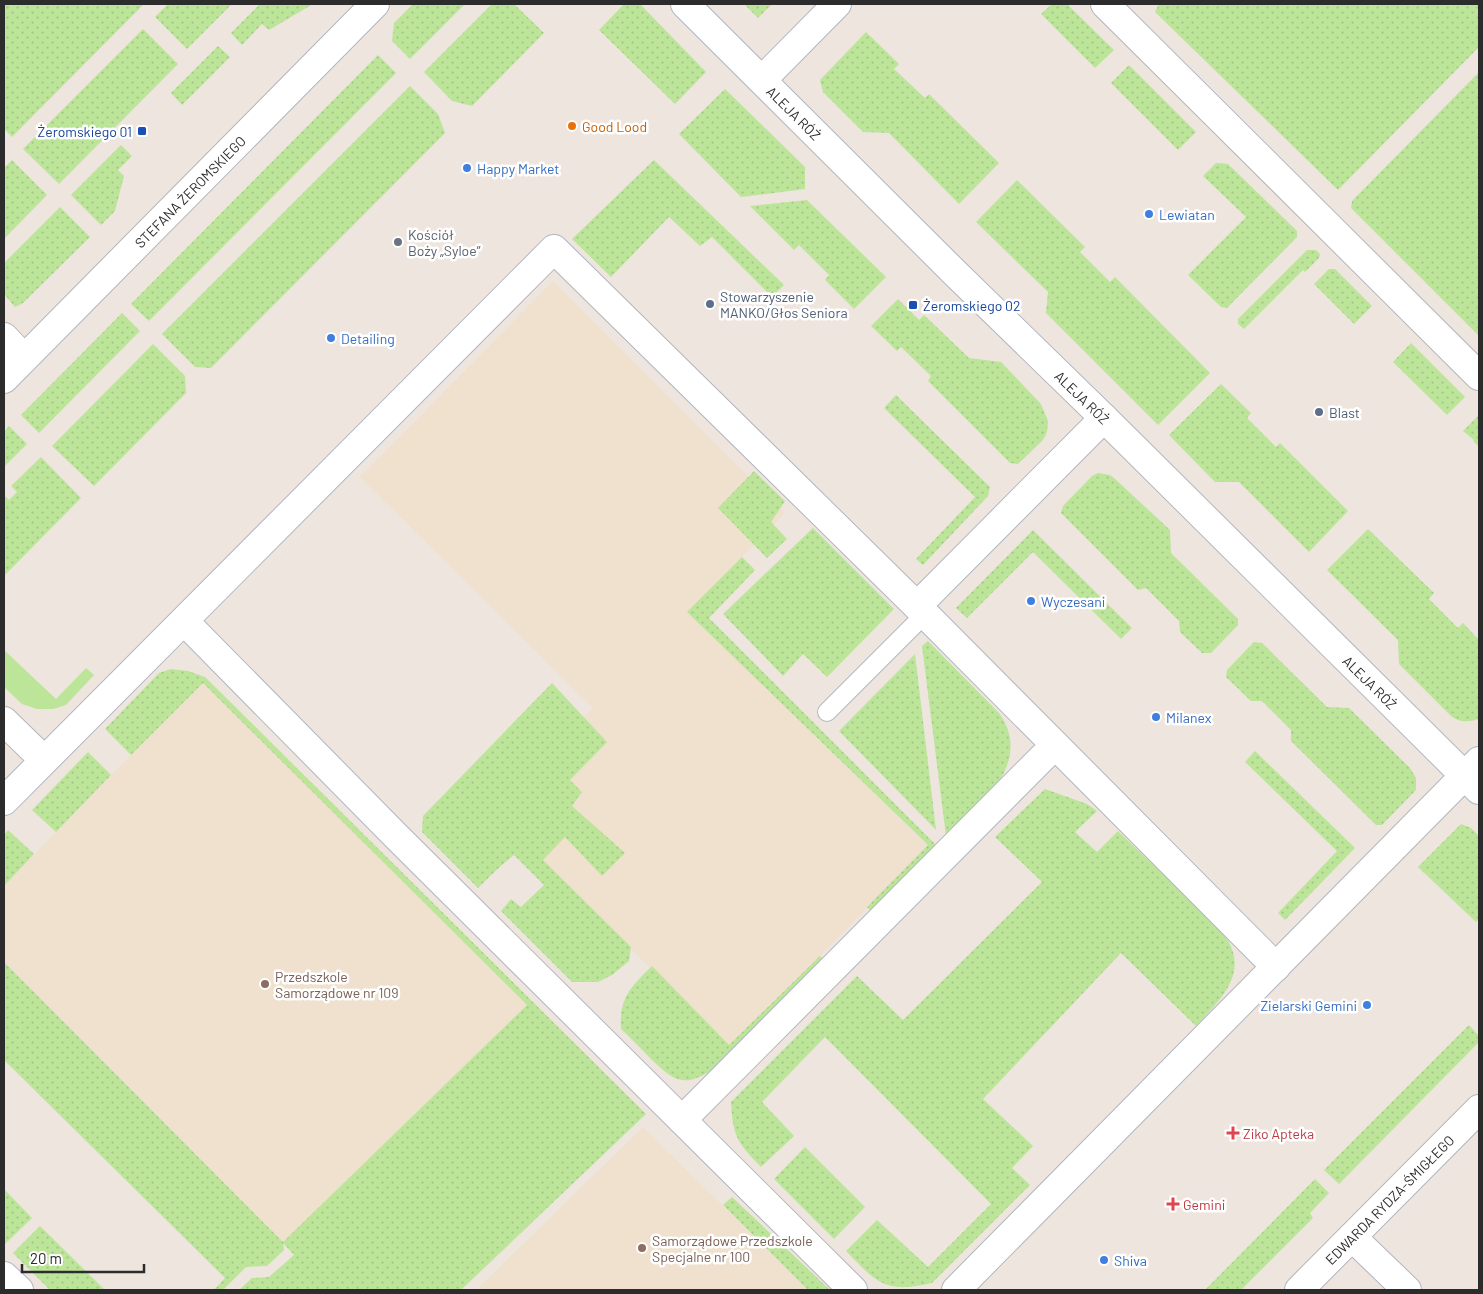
<svg xmlns="http://www.w3.org/2000/svg" width="1483" height="1294" font-family="Barlow,sans-serif">
  <style>
    .education { fill: #efe1ce }
    .grass { fill: url(#grass-dots) }
    .garden { fill: #bce59a }
    .lines { fill: none; stroke-linecap: round; stroke-linejoin: round }
    .lane-casing { stroke: #b2b6c0; stroke-width: 20 }
    .street-casing { stroke: #b2b6c0; stroke-width: 30 }
    .secondary-casing { stroke: #b2b6c0; stroke-width: 30 }
    .lane { stroke: #fff; stroke-width: 18 }
    .street { stroke: #fff; stroke-width: 28 }
    .secondary { stroke: #fff; stroke-width: 28 }
    .food-dot { fill: #e8710a; stroke: #fff; stroke-width: 2 }
    .transit-dot { fill: #1a4fb4; stroke: #fff; stroke-width: 2 }
    .shop-dot { fill: #3f7fe0; stroke: #fff; stroke-width: 2 }
    .worship-dot { fill: #6b7280; stroke: #fff; stroke-width: 2 }
    .service-dot { fill: #5c6f8a; stroke: #fff; stroke-width: 2 }
    .education-dot { fill: #8d6e63; stroke: #fff; stroke-width: 2 }
    .health-dot { fill: #e0444e; stroke: #fff; stroke-width: 2 }
    .labels { text-anchor: middle; dominant-baseline: central; stroke-width: 5; stroke-linejoin: round; paint-order: stroke }
    .street-label { font-size: 14px; fill: #2c2c2c; stroke: #fff }
    .food-label { font-size: 14px; fill: #c56008; stroke: #fff; text-anchor: start }
    .transit-label { font-size: 14px; fill: #164399; stroke: #fff; text-anchor: end }
    .shop-label { font-size: 14px; fill: #366cbe; stroke: #fff; text-anchor: start }
    .worship-label { font-size: 14px; fill: #5b616d; stroke: #fff; text-anchor: start }
    .service-label { font-size: 14px; fill: #4e5e75; stroke: #fff; text-anchor: start }
    .education-label { font-size: 14px; fill: #785e54; stroke: #fff; text-anchor: start }
    .health-label { font-size: 14px; fill: #be3a42; stroke: #fff; text-anchor: start }
  </style>
  <defs>
    <pattern id="grass-dots" width="8" height="8" patternUnits="userSpaceOnUse" patternTransform="scale(1.25)"><rect width="8" height="8" fill="#bce59a"/><path d="M2 2h.1M6 6h.1" fill="none" stroke="#a2c585" stroke-width="1.8" stroke-linecap="round"/></pattern>
  </defs>
  <rect width="100%" height="100%" fill="#eee5de"/>
  <g class="education">
    <polygon points="553,281 785,513 688,612 928,846 820,956 729,1046 491,810 593,708 360,477"/>
    <polygon points="203,683 527,1005 283,1242 4,962 4,886 111,775"/>
    <polygon points="643,1127 808,1290 476,1290"/>
  </g>
  <g class="grass">
    <polygon points="4,4 144,4 12,137 4,129"/>
    <polygon points="168,4 232,4 187,49 155,17"/>
    <polygon points="260,4 313,4 269,30 262,24 242,45 231,33"/>
    <polygon points="413,4 465,4 410,59 392,41 394,23"/>
    <polygon points="492,4 514,4 544,33 472,106 452,101 424,72"/>
    <polygon points="624,4 640,4 706,72 675,104 599,30"/>
    <polygon points="744,4 772,4 758,18"/>
    <polygon points="1052,4 1067,4 1114,50 1095,68 1041,14"/>
    <polygon points="1159,4 1479,4 1479,47 1338,190 1155,12"/>
    <polygon points="143,29 178,64 59,184 23,149"/>
    <polygon points="866,32 899,64 894,69 925,98 929,94 999,163 959,204 889,133 863,132 823,92 820,80"/>
    <polygon points="218,46 230,57 182,105 171,93"/>
    <polygon points="378,55 396,73 149,321 131,304"/>
    <polygon points="1129,65 1196,132 1178,150 1111,83"/>
    <polygon points="1479,72 1479,336 1351,208 1352,201"/>
    <polygon points="410,86 438,114 445,133 211,368 195,367 162,334"/>
    <polygon points="725,89 805,167 805,189 741,197 679,134"/>
    <polygon points="121,145 132,156 118,170 124,176 115,211 101,225 71,195"/>
    <polygon points="12,160 47,195 4,239 4,168"/>
    <polygon points="654,160 784,285 772,297 712,237 700,246 669,217 611,277 572,239"/>
    <polygon points="1216,163 1228,164 1297,231 1297,237 1227,308 1221,307 1188,275 1246,217 1203,176"/>
    <polygon points="1017,180 1085,247 1080,252 1110,282 1115,277 1210,373 1158,425 1046,313 1048,292 976,222"/>
    <polygon points="807,200 886,277 854,309 825,280 829,275 799,245 794,250 750,206"/>
    <polygon points="60,207 90,237 23,303 15,307 4,294 4,263"/>
    <polygon points="1307,250 1316,250 1320,254 1319,258 1305,272 1303,270 1244,329 1238,324 1238,319"/>
    <polygon points="1329,269 1335,269 1372,306 1354,324 1314,284"/>
    <polygon points="898,299 919,320 924,315 969,358 1001,362 1041,404 1048,421 1047,432 1043,440 1018,464 1010,463 928,381 931,376 901,347 897,351 871,326"/>
    <polygon points="122,313 140,331 39,433 21,415"/>
    <polygon points="1411,343 1465,397 1447,415 1393,362"/>
    <polygon points="153,344 185,376 186,393 94,486 52,446"/>
    <polygon points="1221,384 1251,413 1247,418 1276,447 1280,443 1348,511 1309,552 1239,482 1215,482 1169,435"/>
    <polygon points="896,395 990,487 988,496 923,565 916,559 975,497 884,408"/>
    <polygon points="1479,415 1479,446 1478,446 1473,441 1474,440 1463,431"/>
    <polygon points="9,426 27,444 4,467 4,432"/>
    <polygon points="41,457 81,498 4,576 4,495 9,500 17,492 11,486"/>
    <polygon points="754,471 785,501 771,522 787,539 767,558 718,508"/>
    <polygon points="1098,473 1110,475 1114,478 1170,530 1171,553 1238,619 1238,625 1211,653 1202,653 1180,632 1179,621 1146,588 1138,590 1061,513 1063,506 1092,476"/>
    <polygon points="813,528 894,609 827,677 803,654 783,676 723,614"/>
    <path d="M1368,529L1434,593L1429,599L1458,628L1463,623L1479,640V719C1468,722 1460,723 1451,716L1399,664L1398,640L1327,570Z"/>
    <polygon points="1033,530 1132,628 1121,639 1033,552 967,618 956,608"/>
    <polygon points="742,557 755,570 709,618 937,846 871,911 867,907 928,845 687,612"/>
    <path d="M928,641L999,713C1016,737 1013,760 998,783L946,836L922,646Z"/>
    <polygon points="1254,642 1262,643 1327,707 1349,708 1410,768 1416,778 1416,790 1382,825 1376,825 1291,741 1291,730 1262,701 1251,701 1226,677 1227,670"/>
    <polygon points="915,654 936,830 839,731"/>
    <polygon points="171,669 188,671 205,677 646,1114 461,1290 239,1290 252,1278 269,1277 294,1255 283,1243 284,1250 267,1266 246,1267 223,1290 214,1290 225,1278 4,1060 4,962 283,1242 527,1005 203,683 131,755 105,729 159,673"/>
    <path d="M552,683L607,742L570,780L582,792L572,806L625,853L602,876L565,837L543,860L631,947L629,961L612,975L598,982H572L501,911L511,899L521,907L544,885L514,855C501,865 490,876 478,888L422,832L423,816Z"/>
    <polygon points="1255,751 1355,848 1285,920 1278,913 1337,851 1245,762"/>
    <polygon points="88,752 111,775 56,832 32,810"/>
    <path d="M1045,789L1087,804L1097,811L1075,832L1097,852L1118,831L1218,927C1254,968 1225,995 1196,1026L1121,953L983,1099L1033,1146L1012,1168L1030,1185L932,1283C885,1294 877,1283 846,1251L877,1220L928,1267L991,1204L825,1037L762,1102L794,1136L761,1167C737,1142 733,1137 731,1102L857,976L903,1020L1042,882L995,837Z"/>
    <polygon points="1461,824 1471,828 1479,836 1479,919 1476,922 1418,867"/>
    <polygon points="8,830 34,854 4,886 4,835"/>
    <path d="M820,956L824,960L712,1070C684,1088 674,1081 652,1060C642,1050 632,1039 621,1029C619,997 631,987 652,966L729,1045Z"/>
    <polygon points="1469,1025 1479,1036 1479,1042 1339,1184 1324,1170"/>
    <polygon points="805,1147 865,1207 834,1239 774,1179"/>
    <polygon points="1315,1179 1329,1193 1310,1213 1313,1218 1241,1290 1205,1290"/>
    <polygon points="4,1189 32,1218 4,1245"/>
    <polygon points="732,1197 830,1290 808,1290 723,1205"/>
    <polygon points="40,1226 105,1290 50,1290 13,1253"/>
  </g>
  <polygon class="garden" points="4,650 56,699 86,668 94,675 66,705 53,709 37,709 22,704 4,687"/>
  <g class="lines">
    <defs>
      <polyline id="lane" points="827,712 925,614"/>
      <g id="street">
        <path id="s1" d="M685,4L955,273L1104,418L1479,790"/>
        <polyline points="1105,4 1479,376"/>
        <polyline points="762,80 837,4"/>
        <polyline points="4,337 24,358"/>
        <polyline points="917,606 1104,418"/>
        <polyline points="184,621 397,837 853,1290"/>
        <polyline points="4,721 44,760"/>
        <polyline points="4,801 554,249 925,614 1276,967"/>
        <polyline points="682,1120 1055,745"/>
        <polyline points="1352,1237 1407,1290"/>
        <polyline points="4,1276 19,1290"/>
        <polyline points="956,1290 1479,761"/>
        <path id="s2" d="M1299,1290L1479,1109"/>
      </g>
      <g id="secondary">
        <path id="s3" d="M4,379L375,4"/>
      </g>
    </defs>
    <use href="#lane" class="lane-casing"/>
    <use href="#street" class="street-casing"/>
    <use href="#secondary" class="secondary-casing"/>
    <use href="#lane" class="lane"/>
    <use href="#street" class="street"/>
    <use href="#secondary" class="secondary"/>
  </g>
  <circle class="food-dot" cx="572" cy="126" r="5"/>
  <g class="transit-dot">
    <rect x="137" y="126" width="10" height="10" rx="2.5"/>
    <rect x="908" y="300" width="10" height="10" rx="2.5"/>
  </g>
  <g class="shop-dot">
    <circle cx="467" cy="168" r="5"/>
    <circle cx="1149" cy="214" r="5"/>
    <circle cx="331" cy="338" r="5"/>
    <circle cx="1031" cy="601" r="5"/>
    <circle cx="1156" cy="717" r="5"/>
    <circle cx="1367" cy="1005" r="5"/>
    <circle cx="1104" cy="1260" r="5"/>
  </g>
  <circle class="worship-dot" cx="398" cy="242" r="5"/>
  <g class="service-dot">
    <circle cx="710" cy="304" r="5"/>
    <circle cx="1319" cy="412" r="5"/>
  </g>
  <g class="education-dot">
    <circle cx="265" cy="984" r="5"/>
    <circle cx="642" cy="1248" r="5"/>
  </g>
  <g class="health-dot">
    <path d="M1230.5 1125.5h5v5h5v5h-5v5h-5v-5h-5v-5h5z"/>
    <path d="M1170.5 1196.5h5v5h5v5h-5v5h-5v-5h-5v-5h5z"/>
  </g>
  <g class="labels">
    <g class="street-label">
      <text stroke="none"><textPath href="#s1" startOffset="154">ALEJA RÓŻ</textPath></text>
      <text stroke="none"><textPath href="#s3" startOffset="264">STEFANA ŻEROMSKIEGO</textPath></text>
      <text stroke="none"><textPath href="#s1" startOffset="559">ALEJA RÓŻ</textPath></text>
      <text stroke="none"><textPath href="#s1" startOffset="964">ALEJA RÓŻ</textPath></text>
      <text stroke="none"><textPath href="#s2" startOffset="128">EDWARDA RYDZA-ŚMIGŁEGO</textPath></text>
    </g>
    <g class="food-label">
      <text x="582" y="126">Good Lood</text>
    </g>
    <g class="transit-label">
      <text x="132" y="131">Żeromskiego 01</text>
      <text x="923" y="305" text-anchor="start">Żeromskiego 02</text>
    </g>
    <g class="shop-label">
      <text x="477" y="168">Happy Market</text>
      <text x="1159" y="214">Lewiatan</text>
      <text x="341" y="338">Detailing</text>
      <text x="1041" y="601">Wyczesani</text>
      <text x="1166" y="717">Milanex</text>
      <text x="1357" y="1005" text-anchor="end">Zielarski Gemini</text>
      <text x="1114" y="1260">Shiva</text>
    </g>
    <g class="worship-label">
      <text x="408" y="234">Kościół<tspan x="408" dy="16">Boży „Syloe”</tspan></text>
    </g>
    <g class="service-label">
      <text x="720" y="296">Stowarzyszenie<tspan x="720" dy="16">MANKO/Głos Seniora</tspan></text>
      <text x="1329" y="412">Blast</text>
    </g>
    <g class="education-label">
      <text x="275" y="976">Przedszkole<tspan x="275" dy="16">Samorządowe nr 109</tspan></text>
      <text x="652" y="1240">Samorządowe Przedszkole<tspan x="652" dy="16">Specjalne nr 100</tspan></text>
    </g>
    <g class="health-label">
      <text x="1243" y="1133">Ziko Apteka</text>
      <text x="1183" y="1204">Gemini</text>
    </g>
  </g>
  <rect width="1483" height="1294" fill="none" stroke="#2c2c2c" stroke-width="10"/>
  <path d="M22 1264v8h122v-8" fill="none" stroke="#2c2c2c" stroke-width="2.5"/>
  <text x="30" y="1264" font-size="15" fill="#2c2c2c" stroke="#ffffff" stroke-width="4" paint-order="stroke">20 m</text>
</svg>
